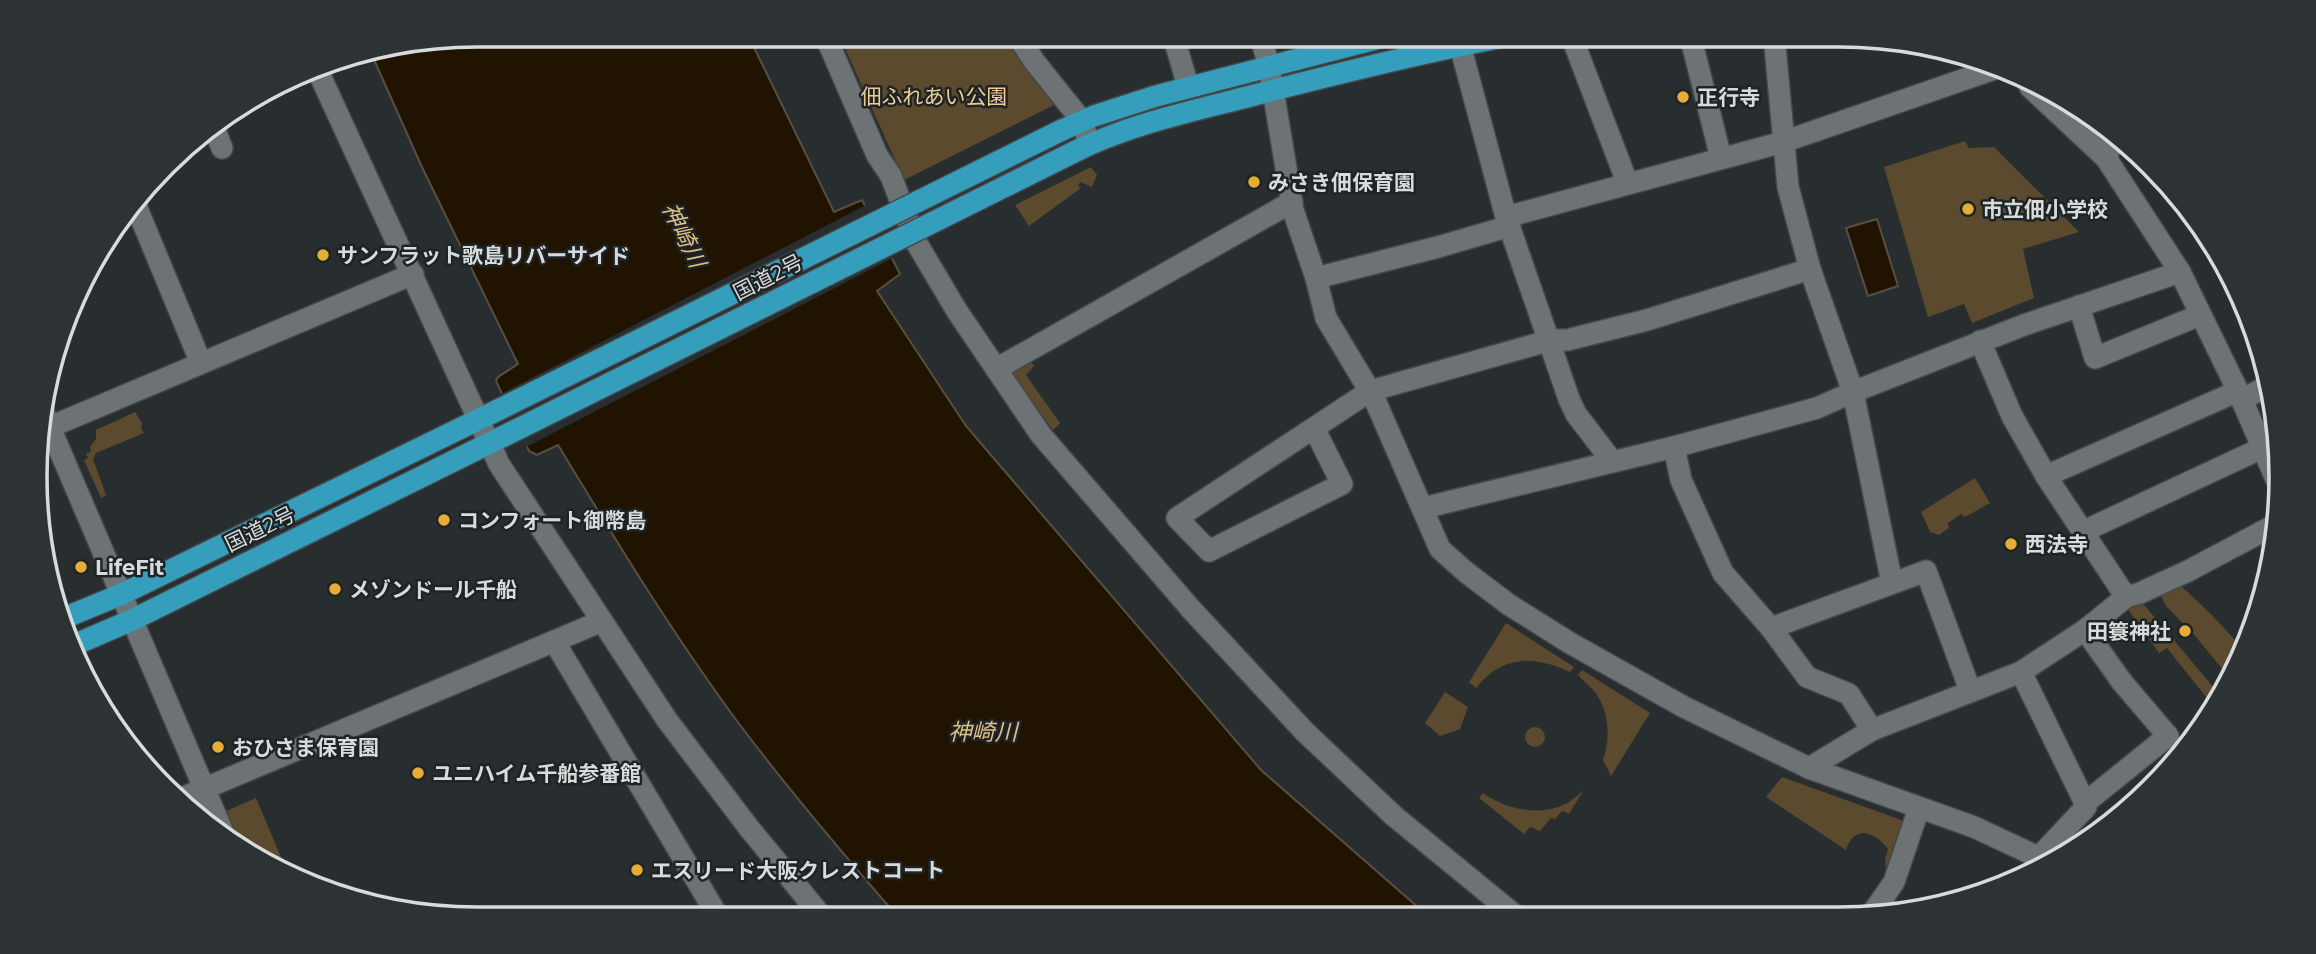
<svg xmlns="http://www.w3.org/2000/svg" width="2316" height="954" font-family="Montserrat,'Noto Sans JP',sans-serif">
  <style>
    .green { fill: #5b4a2d }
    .water { fill: #201400; stroke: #575042; stroke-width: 2 }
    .pier { fill: #282d2f }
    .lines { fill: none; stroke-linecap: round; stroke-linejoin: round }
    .minor-casing { stroke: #45484a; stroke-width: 24 }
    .highway-casing { stroke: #45484a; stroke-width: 24 }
    .minor { stroke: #6d7375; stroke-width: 21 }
    .highway { stroke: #359ebc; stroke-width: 21 }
    .highway-bridge-casing { stroke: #45484a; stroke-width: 24; stroke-linecap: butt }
    .highway-bridge { stroke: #359ebc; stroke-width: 21 }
    .poi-dot { fill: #e6ad36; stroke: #1e2325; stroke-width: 2.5 }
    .labels { text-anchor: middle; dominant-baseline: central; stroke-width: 5; stroke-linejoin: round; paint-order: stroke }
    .park-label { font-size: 21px; fill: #edcc93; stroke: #1e2325 }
    .poi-label { font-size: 21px; font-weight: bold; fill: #d8dbdc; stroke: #1e2325; text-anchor: start }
    .street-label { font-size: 21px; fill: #d8dbdc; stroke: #1e2325 }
    .water-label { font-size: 23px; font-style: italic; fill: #dfbe85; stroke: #1e2325 }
    .rim { fill: none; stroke: #d8dbdc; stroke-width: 3.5 }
  </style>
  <rect width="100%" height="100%" fill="#282d2f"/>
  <g class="green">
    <polygon points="839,35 1007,35 1056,104 904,180"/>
    <polygon points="1965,141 1969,148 1994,147 2079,232 2023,249 2034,298 1972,323 1964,304 1928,317 1884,167"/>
    <polygon points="1091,167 1097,175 1092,187 1080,182 1078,186 1081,188 1029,226 1015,205"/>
    <polygon points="1028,358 1034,366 1026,375 1060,423 1053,430 1011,374 1016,363"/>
    <polygon points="135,412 142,423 141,428 144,433 96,453 93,459 106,495 101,498 84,460 88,458 86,454 91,451 90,447 96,439 96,430"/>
    <polygon points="1975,478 1990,503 1965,517 1961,514 1948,523 1949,528 1939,535 1930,532 1921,512"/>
    <polygon points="2177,582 2212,615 2243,649 2229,677 2196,637 2166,606 2159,592"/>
    <polygon points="2140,600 2220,695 2214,707 2167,648 2159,653 2127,608"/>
    <path d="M1506,623L1574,667L1570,672C1534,656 1503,654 1476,688L1469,682Z"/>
    <path d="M1582,670L1650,713L1611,776L1603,760C1611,738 1609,709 1594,691C1589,685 1583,681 1578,675Z"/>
    <polygon points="1445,692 1468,707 1460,729 1440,736 1425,723"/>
    <circle cx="1535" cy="737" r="10"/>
    <path d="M1782,777L1904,821L1886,871L1885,860L1888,849C1876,832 1854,824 1846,850L1766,797Z"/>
    <path d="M1584,790L1569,814L1562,811L1555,819L1551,818L1540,831L1530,827L1524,834L1479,798L1483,793C1505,809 1540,817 1565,804C1572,801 1578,795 1584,790Z"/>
    <polygon points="256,798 281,857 271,861 241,845 226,811"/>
  </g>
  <g class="water">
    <path d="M477,35H748L834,212L862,200L900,274L877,291L966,426L1261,770L1428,916L899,918C843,854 788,789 737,721C672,633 615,539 558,445L537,455L529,451L496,381L498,377L518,364L421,165L371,53Z"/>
    <polygon points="1877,219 1898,286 1868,296 1846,228"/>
  </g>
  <polygon class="pier" points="868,204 895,257 524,448 499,395"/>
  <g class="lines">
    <defs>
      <g id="minor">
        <polyline points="825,35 877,155 891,176 916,242 957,311 1041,435 1190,608 1305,732 1394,816 1516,916"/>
        <polyline points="1017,35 1034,61 1082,121 1089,144"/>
        <polyline points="1173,35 1188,86"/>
        <polyline points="1260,35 1269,66 1293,210 1316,278 1326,318 1374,398 1440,549 1467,573 1508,604 1570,643 1684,707 1809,768 1974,827 2051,863"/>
        <polyline points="1571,35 1627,182"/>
        <polyline points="1690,35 1721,158"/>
        <polyline points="1774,35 1788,187 1810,269 1853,392 1892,583"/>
        <polyline points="1460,45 1506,217 1569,399 1576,414 1612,461"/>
        <polyline points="317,69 499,464 667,720 749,828 823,918"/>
        <polyline points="2030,87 2106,158 2180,272 2238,391 2276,479"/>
        <polyline points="214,128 222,148"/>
        <polyline points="2106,158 2115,136"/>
        <polyline points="136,206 201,363"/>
        <polyline points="1506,217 1783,142 1997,68"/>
        <polyline points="1316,278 1438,247 1510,226"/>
        <polyline points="2079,306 2095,358 2200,315"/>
        <polyline points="1980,341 2012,416 2046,476 2126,597"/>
        <polyline points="996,369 1292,202"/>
        <polyline points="2241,400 2264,388"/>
        <polyline points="42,409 225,837"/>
        <polyline points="50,427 413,274"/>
        <polyline points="1314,428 1342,484 1209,551 1177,518 1370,391 1551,340 1567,340 1647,320 1810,269"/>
        <polyline points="1674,447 1681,480 1723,573 1771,628 1807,677 1849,694 1872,730"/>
        <polyline points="2046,476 2238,391"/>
        <polyline points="1423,508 1674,447 1817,408 1853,392 2024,325 2180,272"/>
        <polyline points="2082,532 2262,448"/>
        <polyline points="1771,628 1926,571 1970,690"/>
        <polyline points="554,641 719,918"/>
        <polyline points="2021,672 2085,803"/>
        <polyline points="1809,768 1872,730 2021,672 2085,630 2126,597 2140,593 2188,571 2269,528"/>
        <polyline points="182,798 602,621"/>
        <polyline points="2039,857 2086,807 2085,803 2168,736 2122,682 2085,630"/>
        <polyline points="1871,915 1894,882 1919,808"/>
      </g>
      <g id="highway">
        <polyline points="1062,130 1094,116 1156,96 1391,35"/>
        <path d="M1074,152C1128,125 1188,112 1247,97C1335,74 1424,52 1513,35"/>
        <polyline points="64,618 122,594 498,410"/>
        <polyline points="74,645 132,620 510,433"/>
      </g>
    </defs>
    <use href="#minor" class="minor-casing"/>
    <use href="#highway" class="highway-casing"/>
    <use href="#minor" class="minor"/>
    <use href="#highway" class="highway"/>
    <defs>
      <g id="highway-bridge">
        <polyline points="498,410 1062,130"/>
        <polyline points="510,433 1074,152"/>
      </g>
    </defs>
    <use href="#highway-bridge" class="highway-bridge-casing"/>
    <use href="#highway-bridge" class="highway-bridge"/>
  </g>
  <g class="poi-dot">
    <circle cx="1683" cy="97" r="7"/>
    <circle cx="1254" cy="182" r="7"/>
    <circle cx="1968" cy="209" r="7"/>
    <circle cx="323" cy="255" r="7"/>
    <circle cx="444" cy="520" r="7"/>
    <circle cx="2011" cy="544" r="7"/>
    <circle cx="81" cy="567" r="7"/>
    <circle cx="335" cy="589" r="7"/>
    <circle cx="2185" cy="631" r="7"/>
    <circle cx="218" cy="747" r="7"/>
    <circle cx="418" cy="773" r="7"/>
    <circle cx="637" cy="870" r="7"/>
  </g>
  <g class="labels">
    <g class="park-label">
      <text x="934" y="96">佃ふれあい公園</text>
    </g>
    <g class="poi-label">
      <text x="1697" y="97">正行寺</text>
      <text x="1268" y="182">みさき佃保育園</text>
      <text x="1982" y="209">市立佃小学校</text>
      <text x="337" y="255">サンフラット歌島リバーサイド</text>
      <text x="458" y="520">コンフォート御幣島</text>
      <text x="2025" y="544">西法寺</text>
      <text x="95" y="567">LifeFit</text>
      <text x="349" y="589">メゾンドール千船</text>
      <text x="2171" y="631" text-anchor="end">田簑神社</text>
      <text x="232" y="747">おひさま保育園</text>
      <text x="432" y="773">ユニハイム千船参番館</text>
      <text x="651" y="870">エスリード大阪クレストコート</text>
    </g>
    <g class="street-label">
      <text transform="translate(768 277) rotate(-27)">国道2号</text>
      <text transform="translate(260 529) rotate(-26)">国道2号</text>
    </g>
    <g class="water-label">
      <text transform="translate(684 235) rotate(64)">神崎川</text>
      <text x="983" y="732">神崎川</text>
    </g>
  </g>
  <path d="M0 0H2316V954H0ZM477 47H1839A430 430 0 0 1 2269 477V477A430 430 0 0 1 1839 907H477A430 430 0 0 1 47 477V477A430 430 0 0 1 477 47Z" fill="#2d3234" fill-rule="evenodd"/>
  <path class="rim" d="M477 47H1839A430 430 0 0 1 2269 477V477A430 430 0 0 1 1839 907H477A430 430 0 0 1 47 477V477A430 430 0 0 1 477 47Z"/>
</svg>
